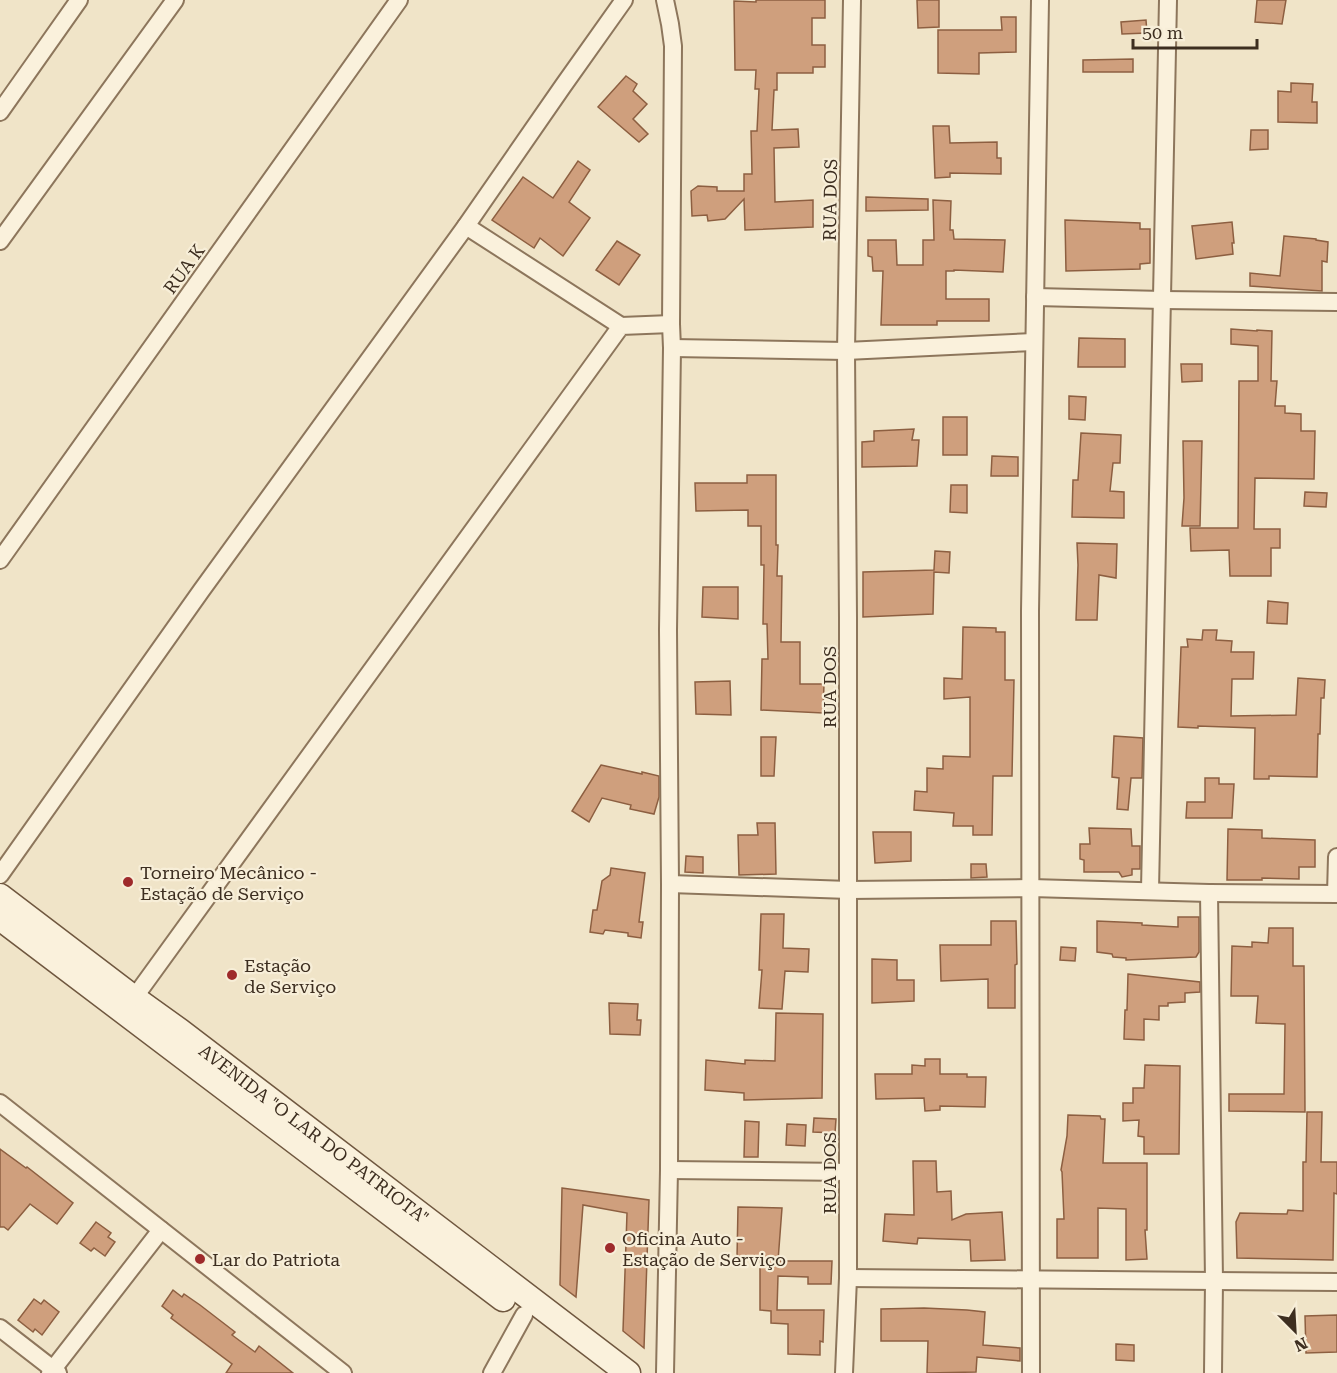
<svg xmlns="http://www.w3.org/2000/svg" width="1337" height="1373" font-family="'Roboto Serif',serif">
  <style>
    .building { fill: #cf9f7d; stroke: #8d5f41; stroke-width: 1.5 }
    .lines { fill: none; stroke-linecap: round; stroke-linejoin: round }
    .minor-casing { stroke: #8d765c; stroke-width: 20 }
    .secondary-casing { stroke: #6f573f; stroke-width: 27 }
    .minor { stroke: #faf1dc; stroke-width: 16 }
    .secondary { stroke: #faf1dc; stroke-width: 24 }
    .poi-dot { fill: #9e2a2b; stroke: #f7eed8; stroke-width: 2 }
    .labels { text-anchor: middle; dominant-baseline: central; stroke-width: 4.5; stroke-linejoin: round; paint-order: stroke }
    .street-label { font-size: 18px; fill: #3d2e20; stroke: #f7eed8 }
    .poi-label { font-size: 18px; fill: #3d2e20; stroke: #f7eed8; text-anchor: start }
  </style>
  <rect width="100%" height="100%" fill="#f0e4c8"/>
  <g class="building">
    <polygon points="756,0 825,0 825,18 812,18 812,45 825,45 825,67 813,67 813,73 777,73 777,90 774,90 772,130 798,129 799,147 774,148 775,202 813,200 813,227 745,230 744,199 725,219 708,221 707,215 692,216 691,191 698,186 717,187 717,191 744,191 744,174 752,174 751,131 757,131 759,89 755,89 756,70 735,70 734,1 756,2"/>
    <polygon points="917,0 939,0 939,27 918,28"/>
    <polygon points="1257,0 1286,0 1282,24 1255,22"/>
    <polygon points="1001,17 1016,17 1016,52 979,53 979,74 938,73 938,30 1002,30"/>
    <polygon points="1146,20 1147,33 1122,34 1121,22"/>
    <polygon points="1133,59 1133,72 1083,72 1083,60"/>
    <polygon points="626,76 637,84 633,91 647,104 633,119 648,134 639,142 598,107"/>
    <polygon points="1291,83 1313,84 1312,102 1317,102 1317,123 1278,122 1278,91 1291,92"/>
    <polygon points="933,126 949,126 950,143 997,142 997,158 1001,158 1001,174 950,173 950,177 935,178"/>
    <polygon points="1251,130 1268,130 1268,149 1250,150"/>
    <polygon points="578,161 590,170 569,202 590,218 563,256 540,238 534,248 492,220 523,177 553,198"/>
    <polygon points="866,197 928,199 928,210 866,211"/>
    <polygon points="933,200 951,201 950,230 953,230 954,239 1005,240 1003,272 954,270 954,271 946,271 946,299 989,299 989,321 937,321 937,325 881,325 883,271 873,271 872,257 868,256 868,240 896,240 897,265 923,265 923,240 934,240"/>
    <polygon points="1065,220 1140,223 1140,229 1150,229 1150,263 1140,264 1140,269 1066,271"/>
    <polygon points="1232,222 1234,243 1232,243 1233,254 1196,259 1192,226"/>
    <polygon points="1284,236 1316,239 1316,240 1328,242 1327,262 1322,261 1322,291 1250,286 1250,273 1280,276"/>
    <polygon points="617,241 640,255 619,285 596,270"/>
    <polygon points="1231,329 1257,331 1257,330 1272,331 1271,381 1277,381 1275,406 1285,406 1285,413 1301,414 1301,431 1315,431 1314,479 1255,478 1254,529 1280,529 1280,548 1271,548 1271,576 1230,576 1229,550 1191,551 1190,528 1238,528 1239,381 1258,381 1258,346 1231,344"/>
    <polygon points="1079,338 1125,339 1125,367 1078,367"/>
    <polygon points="1181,364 1202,364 1202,381 1182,382"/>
    <polygon points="1069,396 1086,397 1085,420 1069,419"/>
    <rect x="943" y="417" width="24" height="38"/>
    <polygon points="914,429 912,440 919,440 917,466 862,467 862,442 874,441 874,431"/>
    <polygon points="1081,433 1121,435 1120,463 1113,463 1110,491 1124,492 1124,518 1072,517 1073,480 1078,480"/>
    <polygon points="1183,441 1202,441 1200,526 1182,526 1184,498"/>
    <polygon points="992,456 1018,457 1018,476 991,476"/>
    <polygon points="747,475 776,475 776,545 778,545 777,576 782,576 781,642 800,642 800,684 824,684 823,713 761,710 762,659 768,659 767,624 763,624 764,565 761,565 761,526 748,526 748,510 696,511 695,483 747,483"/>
    <polygon points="951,485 967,485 967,513 950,512"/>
    <polygon points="1305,492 1327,493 1326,507 1304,506"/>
    <polygon points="1077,543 1117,544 1116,578 1099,575 1097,620 1076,620 1078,565"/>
    <polygon points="935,551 950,552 949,573 934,572 933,614 863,617 863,572 934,570"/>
    <polygon points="703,587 738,587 738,619 702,617"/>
    <polygon points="1268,601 1288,603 1287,624 1267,623"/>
    <polygon points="963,627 996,628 996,632 1005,632 1005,680 1014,680 1012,776 993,776 992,835 973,835 973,826 953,826 954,813 914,810 915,791 927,792 927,768 943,769 943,756 970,757 970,697 944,699 944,678 962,679"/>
    <polygon points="1203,630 1217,630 1216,640 1232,641 1231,652 1254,652 1253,679 1232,679 1231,716 1296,715 1298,678 1325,680 1324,698 1321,698 1320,734 1318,734 1317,777 1269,776 1269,779 1254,779 1255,728 1198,726 1198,728 1178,727 1181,647 1188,647 1187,639 1202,640"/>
    <polygon points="730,681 731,715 696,714 695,682"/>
    <polygon points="1114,736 1143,738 1142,778 1131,778 1128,810 1117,809 1119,778 1112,777"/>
    <polygon points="761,737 776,737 774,776 761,776"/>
    <polygon points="601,765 642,774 642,772 659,776 659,797 654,814 630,809 631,805 602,798 589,822 572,811"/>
    <polygon points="1205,778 1219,778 1219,784 1234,784 1232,818 1186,818 1187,802 1205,802"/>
    <polygon points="757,823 775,823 776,874 739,875 738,835 758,835"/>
    <polygon points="1089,828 1131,829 1132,846 1140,846 1140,869 1132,869 1132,875 1122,877 1119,872 1084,872 1084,860 1080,859 1080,844 1090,844"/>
    <polygon points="1228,829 1262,830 1262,838 1315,840 1315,867 1299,867 1299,879 1262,878 1262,880 1227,880"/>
    <polygon points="873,832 911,832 911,861 875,863"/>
    <polygon points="686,856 703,857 703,873 685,872"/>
    <polygon points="971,864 986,864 987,877 971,878"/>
    <polygon points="611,868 645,873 639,922 643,922 641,938 628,936 628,933 605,930 603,934 590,932 593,910 597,910 602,881 610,875"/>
    <polygon points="761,914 784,914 783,948 809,949 808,972 785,971 782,1009 759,1008 762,970 759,970"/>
    <polygon points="1178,917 1199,917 1199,952 1196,957 1126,960 1126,958 1113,957 1112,954 1097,952 1097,921 1142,923 1142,925 1178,927"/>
    <polygon points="991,921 1016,921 1017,964 1015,965 1015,1008 988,1008 988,979 941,981 940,945 991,945"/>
    <polygon points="1269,928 1293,928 1293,966 1304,966 1305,1112 1229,1111 1229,1094 1284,1094 1285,1024 1256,1023 1258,996 1231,996 1232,946 1252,947 1252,942 1268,943"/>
    <polygon points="1061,947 1076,948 1075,961 1060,960"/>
    <polygon points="872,959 897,960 897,980 914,980 914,1001 872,1003"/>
    <polygon points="1128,974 1200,982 1200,992 1185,993 1185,1002 1168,1003 1168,1006 1159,1006 1159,1020 1144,1019 1144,1040 1124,1039 1125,1010 1127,1010"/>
    <polygon points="609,1003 638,1004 637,1020 641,1020 640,1035 610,1034"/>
    <polygon points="776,1013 823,1014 822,1098 744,1100 744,1093 705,1090 706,1060 745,1064 745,1060 775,1061"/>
    <polygon points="925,1059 940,1059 940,1074 967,1074 967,1077 986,1077 985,1107 940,1106 940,1110 925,1111 924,1098 876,1099 875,1074 912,1074 912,1065 925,1066"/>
    <polygon points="1145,1065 1180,1066 1179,1154 1144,1154 1144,1137 1138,1136 1139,1120 1123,1121 1123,1103 1133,1103 1133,1088 1144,1088"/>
    <polygon points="1307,1112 1322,1112 1321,1162 1337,1162 1337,1194 1334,1193 1333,1260 1237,1258 1236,1222 1240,1213 1287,1214 1288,1210 1303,1211 1303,1162 1306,1162"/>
    <polygon points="1068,1115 1100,1116 1101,1119 1105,1119 1103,1163 1147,1163 1147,1230 1145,1230 1147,1259 1126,1260 1126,1209 1098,1208 1098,1258 1057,1258 1057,1219 1064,1219 1062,1172 1061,1170 1067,1136"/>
    <polygon points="814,1118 836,1119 835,1133 813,1132"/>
    <polygon points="745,1121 759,1122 758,1157 744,1157"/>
    <polygon points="787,1124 806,1125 805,1146 786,1145"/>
    <polygon points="0,1149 26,1168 27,1167 73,1203 57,1224 30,1204 8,1230 4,1227 0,1227"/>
    <polygon points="913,1161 936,1161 937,1192 951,1191 952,1220 966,1214 1002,1212 1005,1260 971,1261 970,1240 918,1238 917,1244 883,1241 885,1214 914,1215"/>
    <polygon points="562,1188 649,1200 644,1348 623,1331 627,1213 583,1205 576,1297 560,1285"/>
    <polygon points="738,1207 782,1208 778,1261 832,1261 831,1284 808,1284 808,1277 778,1276 777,1310 824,1310 823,1342 820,1341 820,1355 788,1354 788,1324 771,1323 771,1311 760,1310 760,1259 737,1258"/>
    <polygon points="96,1222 111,1233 108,1237 115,1242 105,1256 94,1248 91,1251 80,1243"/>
    <polygon points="173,1290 182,1297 184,1294 200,1305 235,1332 232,1335 255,1352 259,1346 293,1373 226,1373 232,1364 171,1318 173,1315 162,1306"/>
    <polygon points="34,1299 41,1304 44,1300 59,1312 42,1335 35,1329 33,1332 18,1320"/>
    <polygon points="924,1308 967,1310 985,1312 983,1345 1020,1348 1020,1361 977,1357 976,1372 927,1373 928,1341 881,1341 881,1309"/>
    <polygon points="1337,1315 1337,1352 1306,1353 1305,1316"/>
    <polygon points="1116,1344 1134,1345 1134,1361 1116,1360"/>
  </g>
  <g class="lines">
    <defs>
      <g id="minor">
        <polyline points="665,0 670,24 673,46 671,324 672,348 668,630 670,884 669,1170 665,1373"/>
        <polyline points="0,112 79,0"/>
        <polyline points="466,226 621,326"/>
        <polyline points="0,241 175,0"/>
        <polyline points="1035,297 1163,300 1337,302"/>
        <polyline points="672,348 846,351 1034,342"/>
        <polyline points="0,560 399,0"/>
        <polyline points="0,875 201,591 466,226 563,86 624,0"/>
        <polyline points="670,884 849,890 1031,888 1209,893 1337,894"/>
        <polyline points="1150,890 1168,0"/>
        <polyline points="1209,893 1214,1281 1213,1373"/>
        <polyline points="1336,894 1337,857"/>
        <polyline points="134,998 621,326 671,324"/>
        <polyline points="0,1103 343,1373"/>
        <polyline points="669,1170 848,1172"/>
        <polyline points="848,1278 1337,1282"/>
        <polyline points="0,1328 58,1373"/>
        <polyline points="50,1373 161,1230"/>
        <polyline points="492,1373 524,1315"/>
        <polyline points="844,1373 848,1278 848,617 846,351 852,0"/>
        <polyline points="1031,1373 1030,611 1040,0"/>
      </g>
      <g id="secondary">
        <path id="s1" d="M0,896L134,998L180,1031L628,1373"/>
        <polyline points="0,918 503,1299"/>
      </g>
    </defs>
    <use href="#minor" class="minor-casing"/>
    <use href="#secondary" class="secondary-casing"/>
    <use href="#minor" class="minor"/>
    <use href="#secondary" class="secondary"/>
  </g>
  <g class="poi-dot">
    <circle cx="128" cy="882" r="6"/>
    <circle cx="232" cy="975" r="6"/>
    <circle cx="610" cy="1248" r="6"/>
    <circle cx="200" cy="1259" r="6"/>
  </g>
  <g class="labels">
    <g class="street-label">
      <text transform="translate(830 200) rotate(-89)">RUA DOS</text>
      <text transform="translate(184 269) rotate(-54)">RUA K</text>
      <text transform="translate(829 687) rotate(-90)">RUA DOS</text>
      <text stroke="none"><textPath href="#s1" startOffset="394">AVENIDA "O LAR DO PATRIOTA"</textPath></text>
      <text transform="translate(829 1173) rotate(-90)">RUA DOS</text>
    </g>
    <g class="poi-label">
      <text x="140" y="872">Torneiro Mecânico -<tspan x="140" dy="21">Estação de Serviço</tspan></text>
      <text x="244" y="965">Estação<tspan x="244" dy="21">de Serviço</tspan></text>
      <text x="622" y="1238">Oficina Auto -<tspan x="622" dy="21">Estação de Serviço</tspan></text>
      <text x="212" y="1259">Lar do Patriota</text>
    </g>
  </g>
  <g transform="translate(1295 1331) rotate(156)" stroke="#f7eed8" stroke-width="4.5" paint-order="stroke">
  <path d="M0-4.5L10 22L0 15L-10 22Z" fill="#3d2e20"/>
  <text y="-9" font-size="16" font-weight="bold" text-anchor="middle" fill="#3d2e20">N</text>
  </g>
  <path d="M1133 39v9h124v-9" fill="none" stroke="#3d2e20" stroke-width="3"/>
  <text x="1142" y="39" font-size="18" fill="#3d2e20" stroke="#f7eed8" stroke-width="4.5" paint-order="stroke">50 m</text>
</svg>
